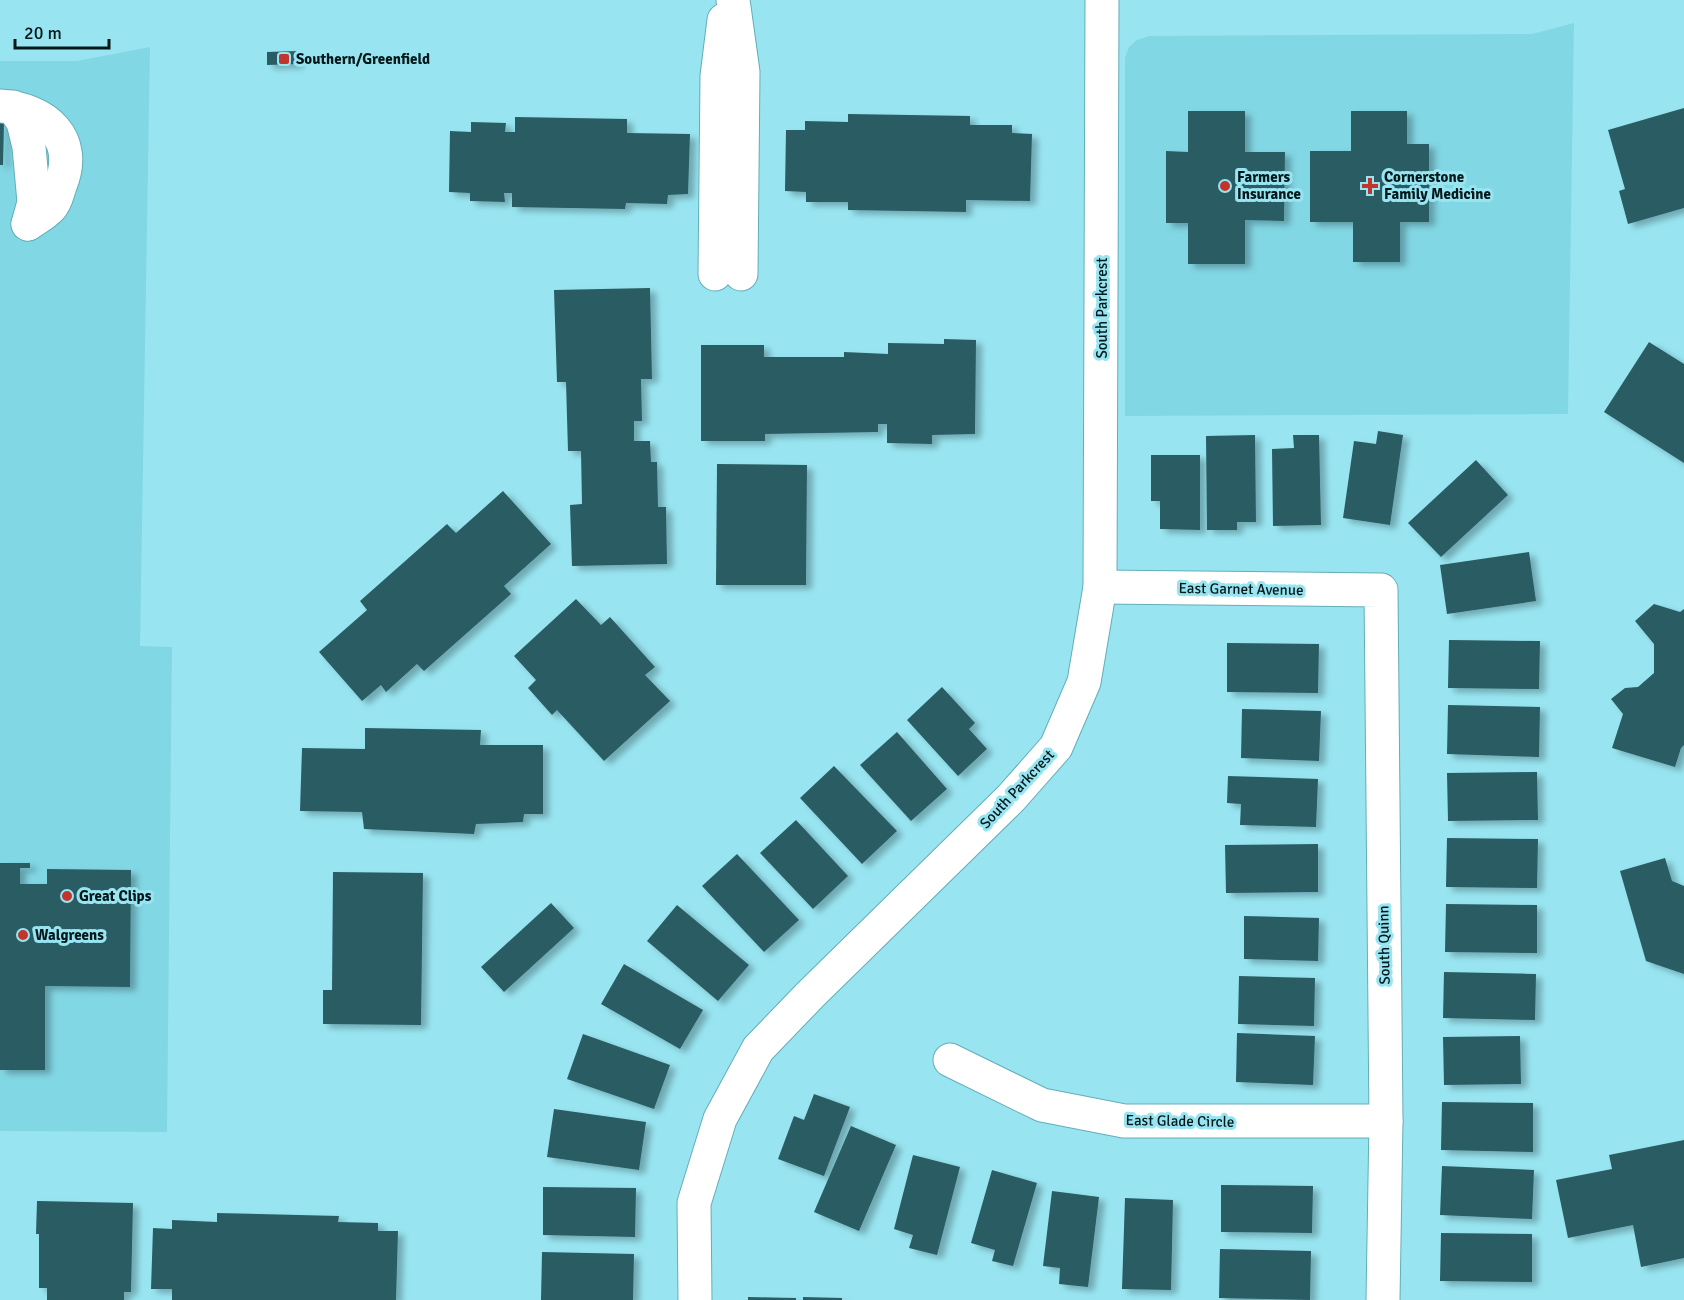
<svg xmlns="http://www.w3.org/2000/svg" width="1684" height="1300" font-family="Signika,sans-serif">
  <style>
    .built { fill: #82d7e5 }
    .building { fill: #2a5c63; filter: url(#shadow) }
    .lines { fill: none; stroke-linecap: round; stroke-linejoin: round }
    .minor-casing { stroke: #62aeb9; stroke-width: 35 }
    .minor { stroke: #fff; stroke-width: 33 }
    .poi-dot { fill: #c3352c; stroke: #98e5f1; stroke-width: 2 }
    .labels { text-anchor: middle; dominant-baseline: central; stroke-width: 6; stroke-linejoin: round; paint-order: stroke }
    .poi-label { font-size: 15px; font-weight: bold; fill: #01181b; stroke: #98e5f1; text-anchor: start }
    .street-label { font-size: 15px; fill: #01181b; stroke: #98e5f1 }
  </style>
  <defs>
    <filter id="shadow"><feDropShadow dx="6" dy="4" stdDeviation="3" flood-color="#0004"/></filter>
  </defs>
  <rect width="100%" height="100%" fill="#98e5f1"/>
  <g class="built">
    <polygon points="1574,23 1568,414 1125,416 1125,58 1129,47 1137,40 1149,36 1532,34"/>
    <polygon points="150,47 140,646 172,647 167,1132 0,1131 0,61 77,61"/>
  </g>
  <g class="building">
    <polygon points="298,51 298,64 267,65 267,52"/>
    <polygon points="1684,108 1684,208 1628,224 1619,191 1625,189 1608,130"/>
    <polygon points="1188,111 1245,111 1245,152 1285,152 1284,221 1245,220 1245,264 1188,264 1188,223 1166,223 1166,151 1188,152"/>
    <polygon points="1351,111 1407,111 1407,144 1429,144 1429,222 1400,222 1400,262 1353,262 1353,222 1310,222 1310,151 1351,151"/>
    <polygon points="848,114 970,116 970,125 1012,125 1012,133 1032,134 1030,201 966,200 966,212 848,210 848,202 806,202 806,192 785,191 786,130 805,130 805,121 848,122"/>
    <polygon points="515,117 627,119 627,133 690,134 688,194 668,195 667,204 626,203 625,209 512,207 512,193 504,193 505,202 470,201 470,193 449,192 450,131 471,132 471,122 506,123 505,132 515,132"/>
    <polygon points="0,121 4,123 3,165 0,165"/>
    <polygon points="650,288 652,379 641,379 642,421 634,421 634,441 650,441 651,462 657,462 658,507 666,507 667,564 572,566 570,505 582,504 581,451 568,451 566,382 557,382 554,290"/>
    <polygon points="944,339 976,340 975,434 932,435 932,444 887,443 887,424 878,424 878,432 765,434 765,441 701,441 701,345 764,345 764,357 844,357 844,352 888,354 888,343 944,344"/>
    <polygon points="1649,342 1684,364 1684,463 1604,412"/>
    <polygon points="1378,431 1403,435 1390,525 1343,518 1354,441 1376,444"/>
    <polygon points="1255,435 1256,522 1237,522 1237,530 1207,530 1206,436"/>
    <polygon points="1293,435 1319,435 1321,525 1273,526 1272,449 1294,448"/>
    <polygon points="1151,455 1200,455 1200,530 1160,529 1160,501 1151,501"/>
    <polygon points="1476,460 1508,495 1441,557 1408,523"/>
    <polygon points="717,464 807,465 806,585 716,585"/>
    <polygon points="503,491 551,544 504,586 511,594 424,671 417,664 386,692 381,685 362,701 319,652 367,610 360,601 447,524 456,533"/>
    <polygon points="1529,552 1536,601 1447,614 1440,565"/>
    <polygon points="576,599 601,625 610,617 655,667 645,675 670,701 604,761 557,710 552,715 528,688 536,680 514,656"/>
    <polygon points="1654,604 1680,612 1684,609 1684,745 1681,748 1675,767 1612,748 1623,714 1611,699 1625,688 1638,687 1654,673 1654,644 1635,621"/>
    <polygon points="1449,640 1540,641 1539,689 1448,688"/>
    <polygon points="1227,643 1319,644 1318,693 1227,692"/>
    <polygon points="942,687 975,723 969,729 987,749 958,776 907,720"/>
    <polygon points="1448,705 1540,707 1539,757 1447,754"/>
    <polygon points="1242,709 1321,711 1319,761 1241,758"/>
    <polygon points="365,728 481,730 480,745 543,745 543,814 524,814 523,822 476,824 474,834 364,829 362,812 300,811 302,748 365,749"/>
    <polygon points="897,732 947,789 911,821 860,765"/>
    <polygon points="834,766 897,831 862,864 800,798"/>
    <polygon points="1537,772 1538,820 1448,821 1447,773"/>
    <polygon points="1228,776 1318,779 1316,827 1240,825 1241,804 1227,803"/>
    <polygon points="796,820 848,876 813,909 760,853"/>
    <polygon points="1447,838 1538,839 1537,888 1446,887"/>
    <polygon points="1318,844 1318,892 1226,893 1225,845"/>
    <polygon points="737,854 799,920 764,952 702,886"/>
    <polygon points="1665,858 1672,881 1684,886 1684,974 1646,961 1620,871"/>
    <polygon points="0,863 30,863 30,868 20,868 20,884 47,884 47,869 131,870 130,987 45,986 45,1070 0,1070"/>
    <polygon points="333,872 423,873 421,1025 323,1024 323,990 332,990"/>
    <polygon points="551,903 574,928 504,992 481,967"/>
    <polygon points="1446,904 1537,905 1537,953 1445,952"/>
    <polygon points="677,905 749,965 718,1001 647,941"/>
    <polygon points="1244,916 1319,918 1318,961 1244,959"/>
    <polygon points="624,964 703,1010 680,1049 601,1004"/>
    <polygon points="1444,972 1536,974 1535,1020 1443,1018"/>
    <polygon points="1239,976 1315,978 1314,1026 1238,1024"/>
    <polygon points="1237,1033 1315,1036 1313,1085 1236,1082"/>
    <polygon points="583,1034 670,1065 654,1109 567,1079"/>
    <polygon points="1520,1036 1521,1084 1444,1085 1443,1037"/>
    <polygon points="814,1094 850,1107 824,1176 778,1159 794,1116 804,1120"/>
    <polygon points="1442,1102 1533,1103 1533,1152 1441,1150"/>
    <polygon points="554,1109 646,1122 639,1170 547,1157"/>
    <polygon points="851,1126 896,1145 859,1231 814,1212"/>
    <polygon points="1684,1140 1684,1258 1641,1267 1633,1225 1568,1238 1556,1180 1612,1169 1609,1155"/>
    <polygon points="913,1155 960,1167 937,1255 909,1248 913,1235 894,1229"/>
    <polygon points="1442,1166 1534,1170 1532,1219 1440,1215"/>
    <polygon points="992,1170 1037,1183 1013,1266 992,1261 995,1250 971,1243"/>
    <polygon points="1221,1185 1313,1186 1312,1233 1221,1232"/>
    <polygon points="543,1187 636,1188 635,1237 543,1235"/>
    <polygon points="1052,1191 1099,1197 1088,1287 1059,1284 1060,1268 1043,1266"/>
    <polygon points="1125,1198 1173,1200 1171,1290 1122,1289"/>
    <polygon points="37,1201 133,1203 131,1292 124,1292 124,1300 47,1300 47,1288 39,1288 39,1234 36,1234"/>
    <polygon points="217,1213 339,1216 338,1222 378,1223 378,1231 398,1231 396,1300 172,1300 172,1289 151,1289 153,1228 172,1229 172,1220 217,1222"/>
    <polygon points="1441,1233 1532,1234 1532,1282 1440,1281"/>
    <polygon points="1220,1249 1311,1251 1310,1300 1219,1298"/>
    <polygon points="542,1252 634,1254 633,1300 541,1300"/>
    <polygon points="748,1297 796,1298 796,1300 748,1300"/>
    <polygon points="803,1297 842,1298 842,1300 803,1300"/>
  </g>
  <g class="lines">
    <defs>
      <g id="minor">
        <polyline points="733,0 743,72 741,274"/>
        <path d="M0,106C45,109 80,138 60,186C58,192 56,202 51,207C45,214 35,219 28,224"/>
        <polyline points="13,107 23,122 29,147 34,202 28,224"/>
        <polyline points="715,274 717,76 724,20"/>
        <polyline points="1100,587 1381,590 1386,1121 1383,1300"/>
        <polyline points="950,1060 1042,1105 1124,1121 1386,1121"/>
        <polyline points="695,1300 694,1203 720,1119 758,1049 810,995 1011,798 1056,747 1084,682 1100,587 1102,0"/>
      </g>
    </defs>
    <use href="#minor" class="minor-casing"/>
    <use href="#minor" class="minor"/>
  </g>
  <g class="poi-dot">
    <rect x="278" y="53" width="12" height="12" rx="3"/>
    <circle cx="1225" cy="186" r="6"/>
    <path d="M1367 177h6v6h6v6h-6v6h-6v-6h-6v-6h6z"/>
    <circle cx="67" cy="896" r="6"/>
    <circle cx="23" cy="935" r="6"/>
  </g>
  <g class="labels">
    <g class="poi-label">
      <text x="296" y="59">Southern/Greenfield</text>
      <text x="1237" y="177">Farmers<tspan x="1237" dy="17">Insurance</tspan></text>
      <text x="1384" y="177">Cornerstone<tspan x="1384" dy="17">Family Medicine</tspan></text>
      <text x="79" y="896">Great Clips</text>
      <text x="35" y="935">Walgreens</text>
    </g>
    <g class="street-label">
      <text transform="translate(1102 308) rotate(-90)">South Parkcrest</text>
      <text transform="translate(1241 589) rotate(1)">East Garnet Avenue</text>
      <text transform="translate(1017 789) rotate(-47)">South Parkcrest</text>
      <text transform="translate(1384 945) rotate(-91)">South Quinn</text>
      <text transform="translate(1180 1121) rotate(1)">East Glade Circle</text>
    </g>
  </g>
  <path d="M15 39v9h94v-9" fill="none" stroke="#01181b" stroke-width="3"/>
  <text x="24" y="39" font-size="18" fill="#01181b" stroke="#98e5f1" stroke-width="4.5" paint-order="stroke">20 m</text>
</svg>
